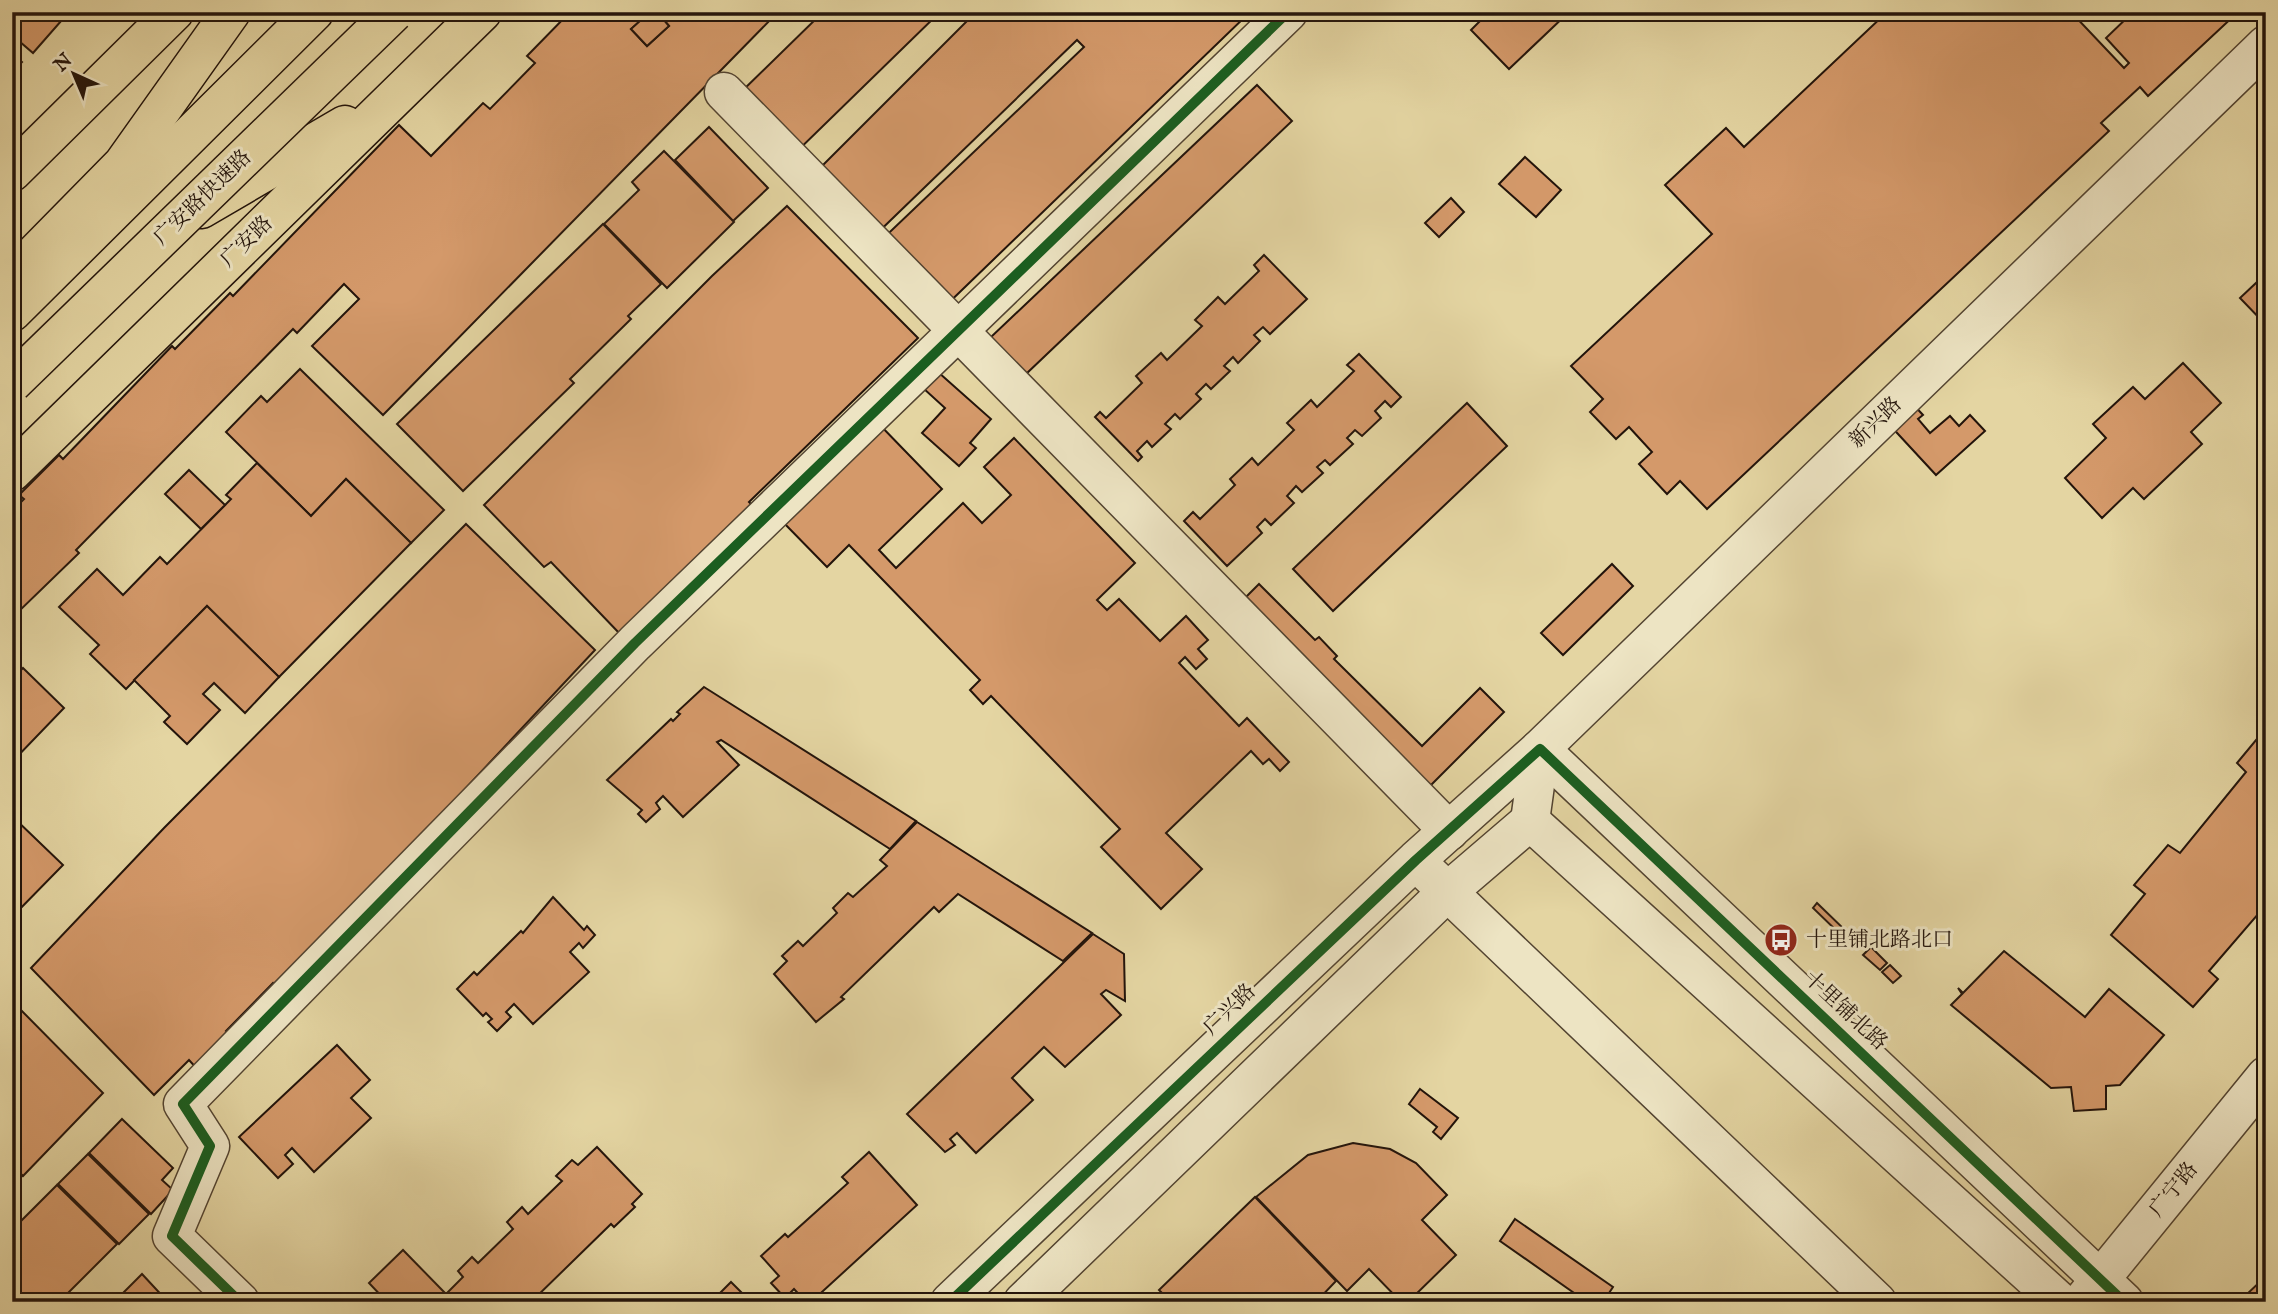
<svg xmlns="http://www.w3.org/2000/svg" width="2278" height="1314" font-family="'IM FELL English','Noto Serif SC',serif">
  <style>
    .building { fill: #d4996a; stroke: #23140b; stroke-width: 2 }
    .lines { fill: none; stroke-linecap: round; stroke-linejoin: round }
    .minor-casing { stroke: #534431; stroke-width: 41 }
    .major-casing { stroke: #23140b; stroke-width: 41 }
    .highway-casing { stroke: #23140b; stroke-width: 41 }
    .minor { stroke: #ede4c3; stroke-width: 38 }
    .major { stroke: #e4d5a2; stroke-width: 38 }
    .highway { stroke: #e4d5a2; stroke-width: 38 }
    .highway-bridge-casing { stroke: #23140b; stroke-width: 41; stroke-linecap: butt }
    .highway-bridge { stroke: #e4d5a2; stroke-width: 38 }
    .cycleway-casing { stroke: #ede4c3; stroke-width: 15 }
    .cycleway { stroke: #1b5e20; stroke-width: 10 }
    .labels { text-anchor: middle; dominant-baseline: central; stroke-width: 6; stroke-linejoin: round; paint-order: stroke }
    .street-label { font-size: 21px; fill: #23140b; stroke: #ede4c3 }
    .poi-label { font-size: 21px; fill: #23140b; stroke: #ede4c3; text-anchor: start }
  </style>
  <rect width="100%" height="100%" fill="#e4d5a2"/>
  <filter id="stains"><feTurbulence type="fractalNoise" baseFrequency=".00286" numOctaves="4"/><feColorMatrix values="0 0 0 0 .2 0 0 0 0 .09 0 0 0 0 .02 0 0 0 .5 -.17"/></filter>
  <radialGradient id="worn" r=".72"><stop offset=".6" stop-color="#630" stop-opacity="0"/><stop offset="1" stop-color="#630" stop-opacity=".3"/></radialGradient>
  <g class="building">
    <polygon points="12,12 69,12 33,53 12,35"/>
    <polygon points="570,12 650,12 631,29 647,46 669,26 657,12 778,12 383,415 312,346 359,299 344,284 297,333 293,329 76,550 79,553 12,618 12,511 24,499 19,495 59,455 63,459 172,346 175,349 230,293 233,296 399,125 431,156 483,103 490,109 535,63 527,56"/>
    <polygon points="650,12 657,12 669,26 647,46 631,29"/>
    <polygon points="823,12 940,12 784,164 737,96"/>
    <polygon points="976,12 1248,14 936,315 872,249 1084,47 1077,40 866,244 806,182"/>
    <polygon points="1489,12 1569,12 1509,69 1471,30"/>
    <polygon points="1887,12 2071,12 2124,68 2129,63 2106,38 2133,12 2237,13 2148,96 2140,87 2101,123 2109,131 1707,509 1680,481 1667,494 1639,464 1652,452 1629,427 1616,439 1590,412 1603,399 1571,366 1712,234 1665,185 1726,128 1744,147"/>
    <polygon points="12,53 22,62 12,73"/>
    <polygon points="1257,85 1292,121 1026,374 991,337"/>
    <polygon points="709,127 768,188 733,221 675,160"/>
    <polygon points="664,151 734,222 667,288 604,224 639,190 632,182"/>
    <polygon points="1525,157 1561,190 1536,217 1499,184"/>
    <polygon points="1451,198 1464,212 1439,237 1425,223"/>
    <polygon points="787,206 918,338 749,502 753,506 621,635 551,562 544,567 484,505 712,276"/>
    <polygon points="603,224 661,284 628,316 631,319 570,379 574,383 463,491 397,424"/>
    <polygon points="1264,255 1307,299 1270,334 1263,327 1254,335 1260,341 1238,363 1233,357 1224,366 1230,371 1211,389 1206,384 1196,394 1201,399 1180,419 1175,414 1165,424 1171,429 1152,447 1147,441 1137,451 1142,457 1138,461 1095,417 1100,412 1106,418 1142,383 1136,376 1161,353 1167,360 1202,326 1195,320 1218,297 1225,304 1259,271 1254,265"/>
    <polygon points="2256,283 2263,290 2266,288 2266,325 2240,298"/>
    <polygon points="1359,354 1401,397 1391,407 1385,401 1375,411 1381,418 1362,436 1355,430 1347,438 1353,444 1330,465 1325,460 1317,467 1323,473 1302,492 1296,486 1287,496 1294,503 1271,525 1265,519 1257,527 1262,533 1227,566 1184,521 1193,512 1200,519 1235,485 1230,479 1252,458 1258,465 1294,430 1287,423 1311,400 1317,407 1354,371 1347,365"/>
    <polygon points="2183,363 2221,403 2191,432 2202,444 2144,499 2133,488 2102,518 2065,478 2106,438 2093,424 2133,387 2145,399"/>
    <polygon points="300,369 444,510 411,543 346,479 311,516 226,432 261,396 267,402"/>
    <polygon points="938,372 991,419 970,443 976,448 959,466 922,433 945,408 923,388"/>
    <polygon points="1910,401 1923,415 1918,419 1930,433 1950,416 1959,426 1970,415 1985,431 1936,475 1886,421"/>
    <polygon points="1467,403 1507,446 1333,611 1293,569"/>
    <polygon points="877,422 942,489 879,550 896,568 963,503 982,523 1011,495 984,467 1014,438 1135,563 1097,600 1107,610 1119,599 1160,641 1186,616 1208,640 1198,649 1207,659 1196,669 1185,657 1179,663 1239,726 1247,718 1289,762 1280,771 1269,759 1263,764 1251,751 1166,833 1202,869 1161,909 1101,847 1120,829 991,696 983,704 970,690 980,680 849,545 827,567 779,518"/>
    <polygon points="257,463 311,516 346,479 411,543 279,677 207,606 126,689 90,654 99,645 59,607 97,569 123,595 160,557 167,564 231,499 226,495"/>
    <polygon points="189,470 225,505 201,529 165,494"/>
    <polygon points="466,524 595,650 278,989 273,983 226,1031 232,1037 199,1071 189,1060 154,1095 31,968 164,828"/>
    <polygon points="1612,564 1633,586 1563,655 1541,633"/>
    <polygon points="1259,584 1315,640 1319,637 1337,656 1334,659 1422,746 1480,688 1504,712 1428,788 1239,604"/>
    <polygon points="207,606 279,677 245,713 214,683 203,694 220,710 187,744 164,722 170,716 134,680"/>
    <polygon points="23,668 64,708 12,762 12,679"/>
    <polygon points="704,687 916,821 890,849 721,740 717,742 739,765 683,817 663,796 656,803 660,809 646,822 638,814 642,810 607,780 671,719 673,721 680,714 677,712"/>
    <polygon points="2266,728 2266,905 2209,971 2218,979 2193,1007 2111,935 2145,894 2134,885 2168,845 2180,853 2246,772 2237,763"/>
    <polygon points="12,816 63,865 12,917"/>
    <polygon points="917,822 1092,933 1063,961 958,894 939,912 934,907 841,997 844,999 816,1022 774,974 787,961 782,956 798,941 803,946 837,913 833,908 848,893 853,897 887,866 880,860"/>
    <polygon points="553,897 584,930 587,926 595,935 583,948 579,943 570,952 589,972 533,1024 514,1004 506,1012 511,1017 497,1031 488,1022 492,1019 486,1013 483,1016 457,989 474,972 477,975 521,931 523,933"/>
    <polygon points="1817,903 1847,932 1843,937 1813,908"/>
    <polygon points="1093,934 1124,954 1125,1001 1106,990 1101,994 1121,1015 1065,1067 1044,1047 1012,1078 1033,1100 976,1153 957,1133 950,1139 955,1145 945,1152 907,1114"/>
    <polygon points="1871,947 1887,963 1880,970 1863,955"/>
    <polygon points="2004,951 2085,1017 2109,989 2164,1035 2120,1085 2106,1086 2106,1109 2074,1111 2071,1087 2051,1088 1951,1005 1962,994 1958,988 1963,993"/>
    <polygon points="1890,965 1901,976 1893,983 1882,972"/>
    <polygon points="12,1001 103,1093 23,1176 12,1165"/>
    <polygon points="337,1045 370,1080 351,1098 371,1118 314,1172 292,1148 285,1155 293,1164 278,1178 239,1137"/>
    <polygon points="1420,1089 1458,1118 1441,1139 1433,1132 1437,1127 1409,1104"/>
    <polygon points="122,1119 173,1168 162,1180 173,1190 151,1214 89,1153"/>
    <polygon points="1353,1143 1390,1149 1416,1163 1447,1195 1422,1220 1456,1255 1408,1302 1401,1302 1369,1269 1347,1291 1256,1197 1308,1155"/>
    <polygon points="597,1147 642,1194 632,1204 635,1207 614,1227 611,1224 531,1302 387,1302 369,1283 403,1250 446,1294 463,1277 458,1271 472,1257 478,1263 513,1229 507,1222 522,1207 528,1214 562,1181 556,1176 572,1160 578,1165"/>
    <polygon points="869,1152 917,1205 811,1302 806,1302 794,1289 785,1298 771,1283 779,1276 761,1256 785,1234 788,1237 848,1183 842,1177"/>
    <polygon points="88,1154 149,1214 119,1244 58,1184"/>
    <polygon points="12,1166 22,1176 12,1186"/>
    <polygon points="57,1185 117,1244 59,1302 12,1302 12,1230"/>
    <polygon points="1255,1197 1336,1281 1316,1302 1171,1302 1159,1290"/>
    <polygon points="1515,1219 1613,1287 1603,1302 1587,1302 1500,1241"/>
    <polygon points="142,1274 168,1302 114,1302"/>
    <polygon points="2266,1276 2266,1302 2252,1302 2246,1295"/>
    <polygon points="731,1282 751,1302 711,1302"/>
  </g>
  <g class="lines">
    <defs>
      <g id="minor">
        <polyline points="724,92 1449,831"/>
        <polyline points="1530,821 1540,749 2266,45"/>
        <polyline points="1530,821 2060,1302"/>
        <polyline points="1429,874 1877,1302"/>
        <polyline points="2085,1298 2266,1076"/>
        <polyline points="240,1302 172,1236 210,1146 183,1104 635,643 1288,12"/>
        <polyline points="950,1302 1416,860 1540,749 2124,1302"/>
        <polyline points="1023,1302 1446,893 1530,821"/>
      </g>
      <g id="major">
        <polyline points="12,172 174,12"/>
        <polyline points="201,209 345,125"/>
        <polyline points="12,277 123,164 231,12"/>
        <polyline points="12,472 482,12"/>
      </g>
      <polyline id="highway" points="12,312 314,12"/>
    </defs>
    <use href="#minor" class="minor-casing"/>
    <use href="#major" class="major-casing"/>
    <use href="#highway" class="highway-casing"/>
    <use href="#minor" class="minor"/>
    <use href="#major" class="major"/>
    <use href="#highway" class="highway"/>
    <defs>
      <polyline id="highway-bridge" points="12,383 394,12"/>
    </defs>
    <use href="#highway-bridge" class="highway-bridge-casing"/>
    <use href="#highway-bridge" class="highway-bridge"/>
    <defs>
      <g id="cycleway">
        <polyline points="240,1302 172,1236 210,1146 183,1104 635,643 1288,12"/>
        <polyline points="950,1302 1416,860 1540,749 2124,1302"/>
      </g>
    </defs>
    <use href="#cycleway" class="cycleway-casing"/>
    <use href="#cycleway" class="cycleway"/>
  </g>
  <defs>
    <symbol id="bus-disc" viewBox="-11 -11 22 22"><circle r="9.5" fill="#8f2418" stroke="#ede4c3"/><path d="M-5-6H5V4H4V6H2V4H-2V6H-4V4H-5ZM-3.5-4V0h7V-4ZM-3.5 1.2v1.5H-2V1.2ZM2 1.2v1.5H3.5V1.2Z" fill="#fff"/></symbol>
  </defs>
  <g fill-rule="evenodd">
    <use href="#bus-disc" x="1762" y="921" width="38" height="38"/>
  </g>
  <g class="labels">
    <g class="street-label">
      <text transform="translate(203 198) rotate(-44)">广安路快速路</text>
      <text transform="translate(247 242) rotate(-44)">广安路</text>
      <text transform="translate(1876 423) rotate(-44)">新兴路</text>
      <text transform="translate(1230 1010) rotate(-44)">广兴路</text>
      <text transform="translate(1845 1011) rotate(43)">十里铺北路</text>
      <text transform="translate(2174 1190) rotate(-51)">广宁路</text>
    </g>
    <g class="poi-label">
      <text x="1806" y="940">十里铺北路北口</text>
    </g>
  </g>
  <rect width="2278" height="1314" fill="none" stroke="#e4d5a2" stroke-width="42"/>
  <rect x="14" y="14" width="2250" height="1286" fill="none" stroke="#23140b" stroke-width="3.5"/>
  <rect x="21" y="21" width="2236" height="1272" fill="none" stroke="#23140b" stroke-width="2"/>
  <g transform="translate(74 74) rotate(316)" stroke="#ede4c3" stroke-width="5" paint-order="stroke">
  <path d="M0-5L12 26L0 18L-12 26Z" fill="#23140b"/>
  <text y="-10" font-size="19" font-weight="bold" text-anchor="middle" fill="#23140b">N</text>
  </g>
  <rect width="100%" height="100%" filter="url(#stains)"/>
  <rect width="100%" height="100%" fill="url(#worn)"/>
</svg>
